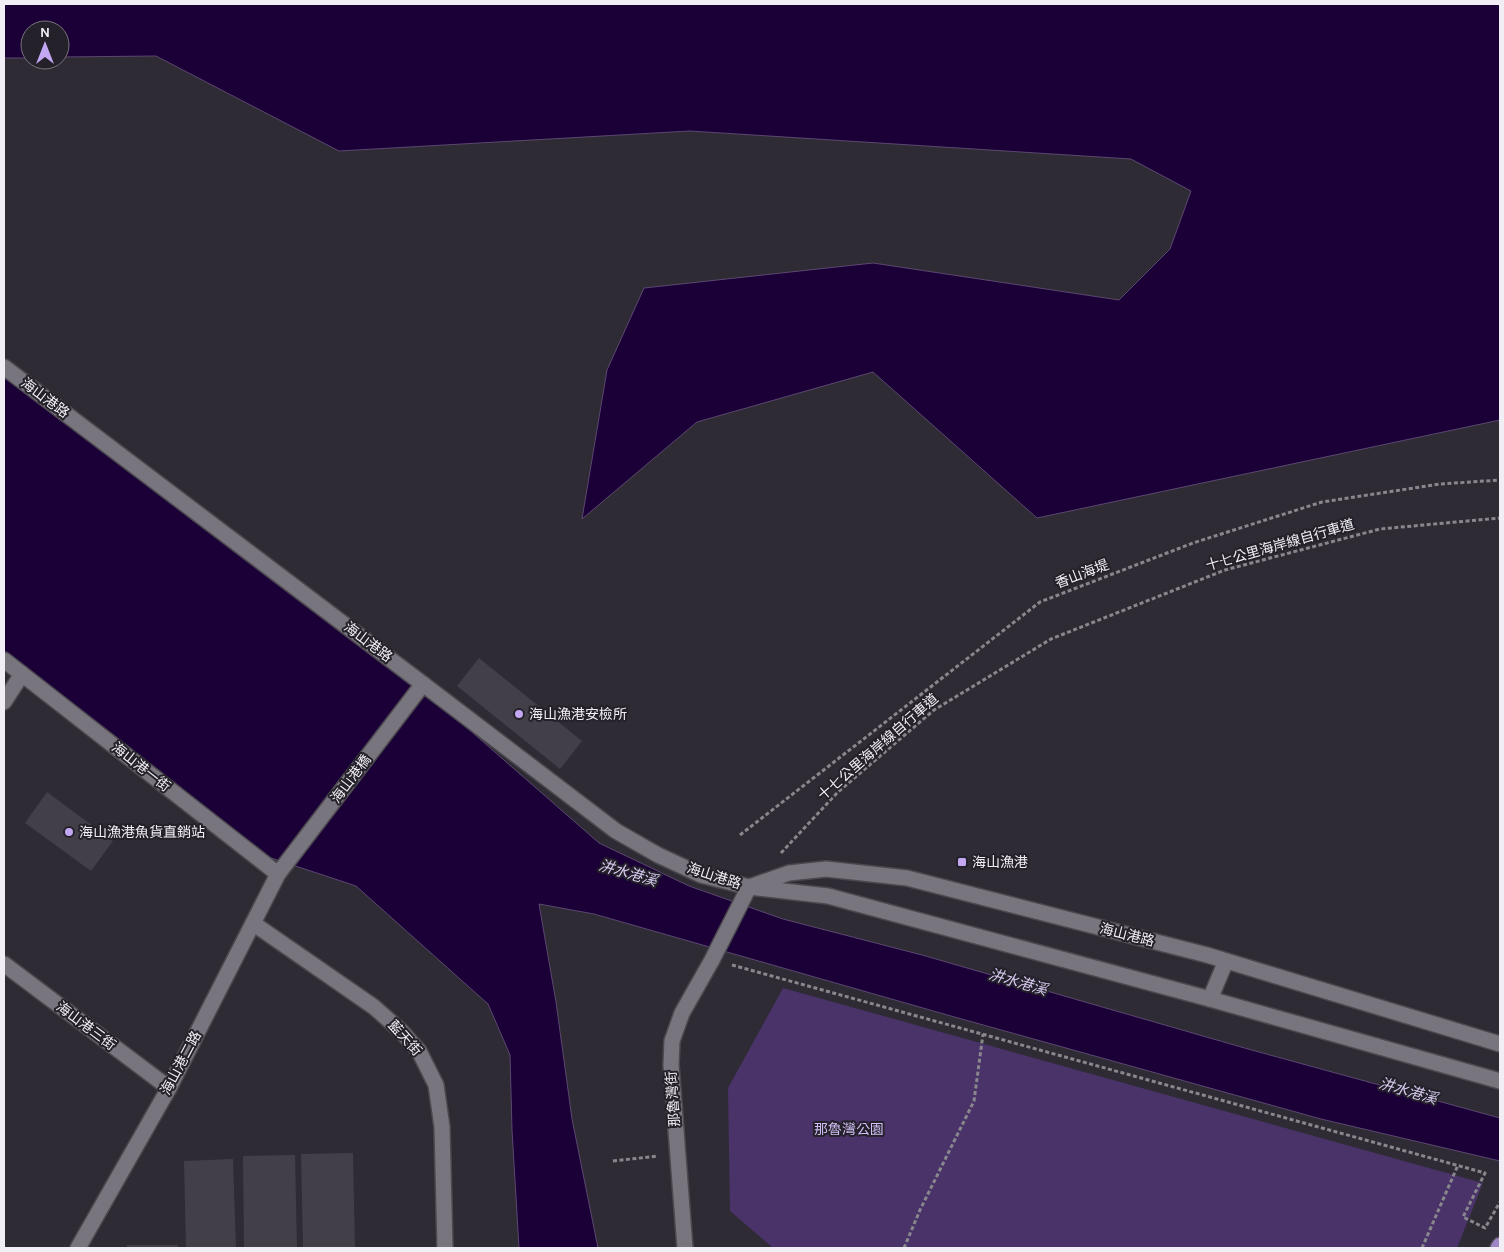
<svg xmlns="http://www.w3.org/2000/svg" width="1504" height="1252" font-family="Karla,'Noto Sans TC',sans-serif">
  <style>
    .green { fill: #493368 }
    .water { fill: #1b0037; stroke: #5b4870 }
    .building { fill: #423f48 }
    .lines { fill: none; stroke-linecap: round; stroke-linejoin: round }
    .minor-casing { stroke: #4b494f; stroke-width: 18 }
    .major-casing { stroke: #4b494f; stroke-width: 18 }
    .path { stroke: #89878e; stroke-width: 3; stroke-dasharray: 4 2.5; stroke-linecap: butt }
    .minor { stroke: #79757f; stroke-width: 15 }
    .major { stroke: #9e85c5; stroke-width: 15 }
    .poi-dot { fill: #c3a7f2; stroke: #24212a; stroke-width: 2 }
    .labels { text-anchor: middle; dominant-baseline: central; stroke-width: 4; stroke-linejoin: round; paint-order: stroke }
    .street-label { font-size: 14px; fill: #f1eff5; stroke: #24212a }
    .poi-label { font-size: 14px; fill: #f1eff5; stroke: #24212a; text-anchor: start }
    .park-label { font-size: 14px; fill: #d3bff7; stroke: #24212a }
    .water-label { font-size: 15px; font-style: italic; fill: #d8cbf1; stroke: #24212a }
  </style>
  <rect width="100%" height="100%" fill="#2e2b34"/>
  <polygon class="green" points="783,988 1483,1183 1457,1248 773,1248 730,1211 728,1088"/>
  <g class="water">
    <polygon points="4,4 1500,4 1500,420 1037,518 873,372 697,422 582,519 607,370 644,288 873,263 1119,300 1170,249 1191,191 1131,159 690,131 339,151 156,56 60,57 60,30 30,30 30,58 4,58"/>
    <polygon points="4,364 402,671 599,843 689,886 783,919 922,955 1248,1049 1500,1118 1500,1161 1321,1119 951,1016 594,914 539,904 556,1002 572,1119 598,1248 519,1248 512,1130 510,1055 488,1004 356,886 247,850 4,660"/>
  </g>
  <g class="building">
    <polygon points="479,658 582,741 560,769 457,686"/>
    <polygon points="47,792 113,841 91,871 25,823"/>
    <polygon points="353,1153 355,1248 303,1248 301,1154"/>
    <polygon points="295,1155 297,1248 244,1248 243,1156"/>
    <polygon points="233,1159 236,1248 186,1248 184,1161"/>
    <rect x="127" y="1245" width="51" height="3"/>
  </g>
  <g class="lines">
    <defs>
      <g id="minor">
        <polyline points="4,367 423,684 616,831 658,855 701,875 749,887 828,896 1210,999 1500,1081"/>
        <polyline points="4,660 278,874"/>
        <polyline points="4,702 22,674"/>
        <polyline points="752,886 789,873 826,869 907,878 1207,955 1500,1044"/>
        <polyline points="254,924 374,1007 401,1031 419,1051 436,1085 442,1127 445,1248"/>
        <polyline points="4,964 169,1088"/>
        <polyline points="1210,999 1226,961"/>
        <polyline points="78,1248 169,1088 278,874 423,684"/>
        <polyline points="685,1248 671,1065 672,1041 682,1013 712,960 749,887"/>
      </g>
      <polyline id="major" points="1498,1248 1500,1245"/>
    </defs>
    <use href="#minor" class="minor-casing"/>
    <use href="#major" class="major-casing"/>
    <g class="path">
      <polyline points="740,835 1040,602 1193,543 1322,502 1440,484 1500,480"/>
      <polyline points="781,853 838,792 934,710 1051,639 1225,570 1380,529 1500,518"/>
      <polyline points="732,965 1485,1173 1463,1217 1485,1228 1500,1202"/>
      <polyline points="613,1161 658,1156"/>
      <polyline points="904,1248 920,1210 974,1101 983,1034"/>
      <polyline points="1422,1248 1458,1165"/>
    </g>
    <use href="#minor" class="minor"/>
    <use href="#major" class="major"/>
  </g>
  <g class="poi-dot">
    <circle cx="519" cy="714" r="5"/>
    <circle cx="69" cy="832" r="5"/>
    <rect x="957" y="857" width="10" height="10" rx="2.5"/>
  </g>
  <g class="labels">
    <g class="street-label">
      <text transform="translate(45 398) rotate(37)">海山港路</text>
      <text transform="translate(1280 545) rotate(-16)">十七公里海岸線自行車道</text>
      <text transform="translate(1082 574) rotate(-21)">香山海堤</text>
      <text transform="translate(368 642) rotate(37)">海山港路</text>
      <text transform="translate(878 747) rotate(-41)">十七公里海岸線自行車道</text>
      <text transform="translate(141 767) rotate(38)">海山港一街</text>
      <text transform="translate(351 779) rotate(-53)">海山港橋</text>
      <text transform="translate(714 876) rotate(18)">海山港路</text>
      <text transform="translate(1127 935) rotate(14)">海山港路</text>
      <text transform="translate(86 1026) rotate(37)">海山港三街</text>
      <text transform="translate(405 1038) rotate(48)">藍天街</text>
      <text transform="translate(181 1063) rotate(-62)">海山港二路</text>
      <text transform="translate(673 1099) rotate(-94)">那魯灣街</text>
    </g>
    <g class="poi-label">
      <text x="529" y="714">海山漁港安檢所</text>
      <text x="79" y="832">海山漁港魚貨直銷站</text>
      <text x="972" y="862">海山漁港</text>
    </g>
    <g class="park-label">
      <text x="849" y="1129">那魯灣公園</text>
    </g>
    <g class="water-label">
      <text transform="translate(628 873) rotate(16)">汫水港溪</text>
      <text transform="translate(1018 982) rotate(16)">汫水港溪</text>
      <text transform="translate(1408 1091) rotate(16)">汫水港溪</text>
    </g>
  </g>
  <rect width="1504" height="1252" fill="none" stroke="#f1eff5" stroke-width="10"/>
  <g transform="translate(45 45)"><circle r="24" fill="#24212a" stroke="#76737b"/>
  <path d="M0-4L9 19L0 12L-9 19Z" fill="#c3a7f2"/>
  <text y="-8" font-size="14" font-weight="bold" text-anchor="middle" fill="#f1eff5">N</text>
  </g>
</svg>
